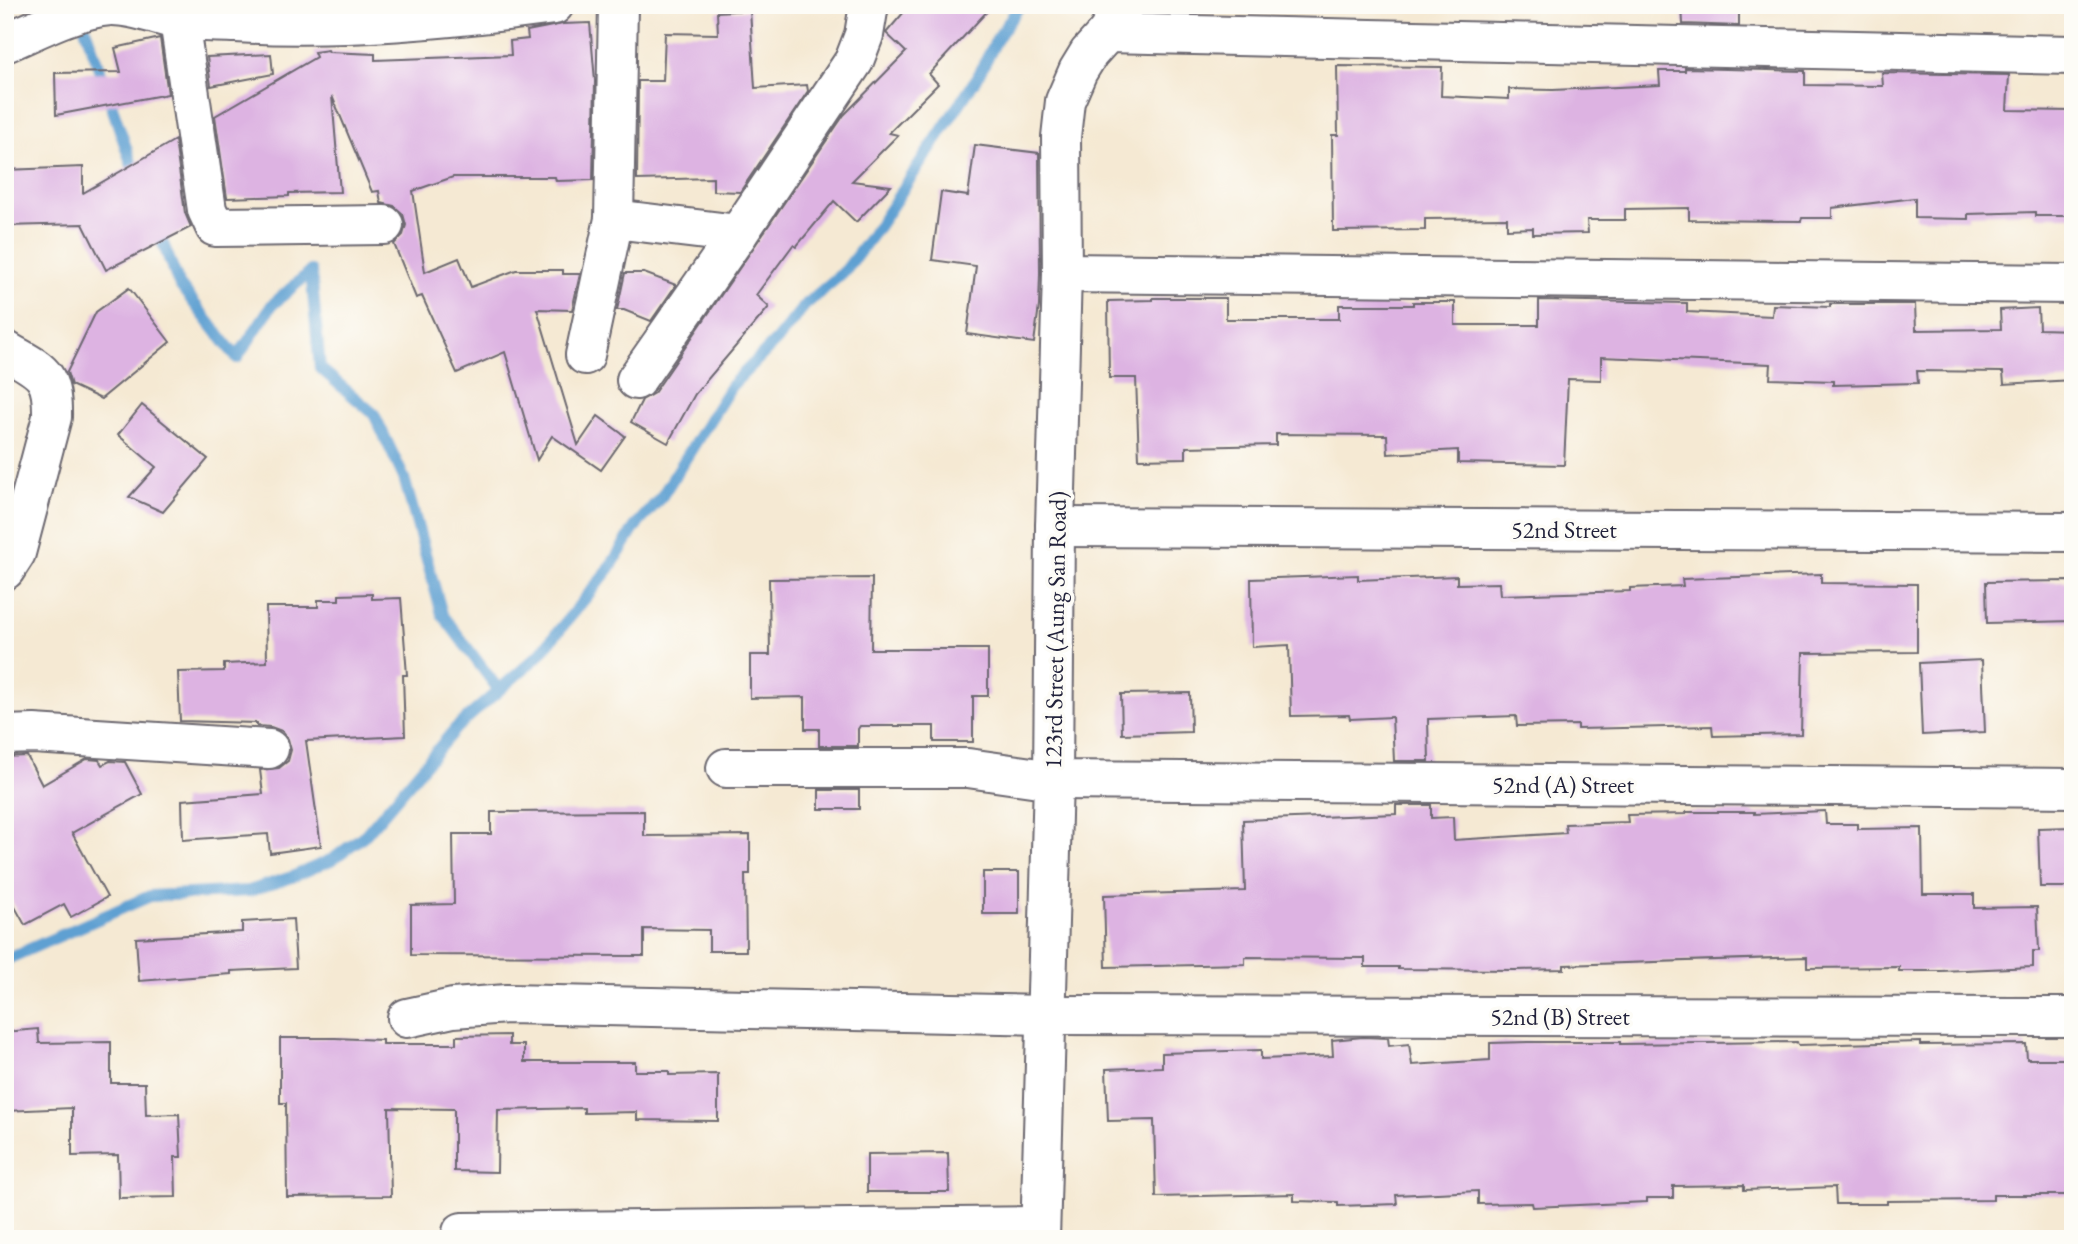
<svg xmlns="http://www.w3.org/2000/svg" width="2078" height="1244" font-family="'EB Garamond',serif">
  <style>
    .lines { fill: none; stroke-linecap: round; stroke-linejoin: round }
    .stream { stroke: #5ea0d2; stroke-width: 12 }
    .building { fill: #ddb3e2 }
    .minor-casing { stroke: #6c6870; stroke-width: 42 }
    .minor { stroke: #fff; stroke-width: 38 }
    .labels { text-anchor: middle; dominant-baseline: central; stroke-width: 7; stroke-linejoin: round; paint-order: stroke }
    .street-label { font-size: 24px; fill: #22223b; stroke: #fdfcf7 }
  </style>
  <rect width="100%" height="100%" fill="#fdfcf7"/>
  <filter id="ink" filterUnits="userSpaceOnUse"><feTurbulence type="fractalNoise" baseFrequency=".0143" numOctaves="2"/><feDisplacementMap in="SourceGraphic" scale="14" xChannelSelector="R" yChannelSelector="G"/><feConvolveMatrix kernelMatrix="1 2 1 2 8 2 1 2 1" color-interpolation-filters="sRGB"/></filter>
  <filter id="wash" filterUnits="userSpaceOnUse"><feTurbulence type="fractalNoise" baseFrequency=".00686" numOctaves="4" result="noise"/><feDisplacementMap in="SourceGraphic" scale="28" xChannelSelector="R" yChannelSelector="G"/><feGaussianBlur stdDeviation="1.57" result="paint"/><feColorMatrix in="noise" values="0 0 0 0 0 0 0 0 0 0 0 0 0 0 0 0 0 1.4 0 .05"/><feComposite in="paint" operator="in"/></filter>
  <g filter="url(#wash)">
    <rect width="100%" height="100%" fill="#f5e9d3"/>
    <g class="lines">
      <g class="stream">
        <polyline points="81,16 137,180"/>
        <polyline points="156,226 179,284 237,358 272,305 311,271 320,368 374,414 404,478 442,614 498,689"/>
        <polyline points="5,960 150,896 249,891 292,877 333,859 366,834 456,728 539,655 609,569 635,527 662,496 731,386 777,340 805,305 846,270 878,227 978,76 997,39 1020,5"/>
      </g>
    </g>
    <g id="blocks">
      <g class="building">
        <polygon points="910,5 993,5 929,74 938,84 889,133 898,135 852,181 891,186 856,222 834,201 796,247 793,245 756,295 769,307 695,394 668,443 631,422 642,400 654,393 844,115 906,52 886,33"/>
        <polygon points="1682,5 1739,5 1739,26 1683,24"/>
        <polygon points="750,10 755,88 807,85 808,91 740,192 713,191 713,178 637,180 638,81 663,81 665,33 718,34 717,12"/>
        <polygon points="590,23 595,81 593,180 556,181 555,177 453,177 413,191 425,272 459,258 471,287 516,270 563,270 563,274 580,274 572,310 537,309 578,445 598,416 625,436 601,470 552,436 537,460 505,352 457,373 422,296 416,298 394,244 403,235 406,225 403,214 394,206 381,203 379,191 372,192 332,96 340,192 289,193 289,196 227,198 215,116 316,57 314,52 328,50 329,52 375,54 375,60 511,55 510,41 528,39 527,31 563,24"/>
        <polygon points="160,38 168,94 56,115 55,73 121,72 115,48"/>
        <polygon points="271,54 273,74 211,86 207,57"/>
        <polygon points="1337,66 1442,67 1441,96 1509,99 1509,89 1553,90 1660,85 1659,71 1685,71 1685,68 1805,71 1805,85 1883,86 1882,73 2009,75 2007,110 2072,111 2073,216 2035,216 2035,212 1968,214 1968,219 1915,218 1915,198 1832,208 1832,218 1802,218 1801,221 1689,220 1689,208 1625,209 1625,220 1587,220 1588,233 1533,234 1533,228 1507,229 1507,218 1425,219 1425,230 1333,231 1332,135 1338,135"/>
        <polygon points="175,140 185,213 191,227 106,270 83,224 5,226 5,170 83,167 83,193"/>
        <polygon points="975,145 1039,153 1040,273 1039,306 1034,343 967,334 976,266 932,260 941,192 968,196"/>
        <polygon points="625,273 644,273 676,285 651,321 624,310 617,310"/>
        <polygon points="129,288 170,342 101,399 71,385 67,372 96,312"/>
        <polygon points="1153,298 1226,298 1226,319 1339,319 1339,305 1413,305 1413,302 1455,302 1455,325 1539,325 1539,300 1687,303 1687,312 1772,316 1773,305 1830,307 1830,304 1915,304 1916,330 2001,329 2000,310 2038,308 2039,329 2073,330 2073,380 2004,384 2003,372 1917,371 1918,383 1833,385 1833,381 1770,379 1771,364 1601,357 1601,380 1568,379 1564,465 1458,463 1458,450 1388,454 1387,435 1276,434 1276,445 1186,447 1186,458 1139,459 1136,378 1109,378 1108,301 1153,300"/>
        <polygon points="142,405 208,459 163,512 129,497 156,467 118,435"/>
        <polygon points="1821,574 1821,583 1917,584 1917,652 1803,653 1801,734 1713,736 1712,726 1578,729 1578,725 1517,726 1516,716 1428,719 1429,761 1394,761 1392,717 1350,719 1349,715 1291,716 1289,645 1252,647 1251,579 1358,575 1358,580 1457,576 1457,584 1499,583 1500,595 1630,591 1630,588 1683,586 1682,579"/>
        <polygon points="872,578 871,649 988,649 988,696 973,696 973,742 934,742 934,726 860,726 858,729 858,746 819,746 819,729 805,729 805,697 750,698 750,655 770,655 769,579"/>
        <polygon points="2073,581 2073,621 1987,623 1986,582"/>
        <polygon points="372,594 372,599 401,598 407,675 403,675 405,736 306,741 321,846 270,853 268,834 183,840 182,800 263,794 260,770 279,768 288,761 291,750 288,739 282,731 271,727 257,726 257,723 180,721 178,672 224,671 224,664 267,662 266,607 318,607 318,600 339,600 339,595"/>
        <polygon points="1982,660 1985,732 1922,735 1919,663"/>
        <polygon points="1190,693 1191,732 1122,734 1121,694"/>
        <polygon points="27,756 42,785 87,759 99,760 102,765 110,761 125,762 142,794 72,833 107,897 71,917 64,904 25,925 5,889 5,757"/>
        <rect x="819" y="790" width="40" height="19"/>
        <polygon points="1396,805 1431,805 1431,818 1453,817 1454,840 1566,833 1565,824 1628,822 1627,815 1686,814 1686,812 1754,812 1754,814 1825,811 1826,824 1857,824 1857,829 1922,828 1923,894 1974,894 1974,908 2037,907 2039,951 2033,951 2033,967 1941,971 1899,971 1899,967 1807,968 1807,957 1564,965 1564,969 1515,970 1398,969 1398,967 1365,967 1365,958 1245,957 1245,964 1106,967 1104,895 1245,891 1243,820 1396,814"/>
        <polygon points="644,811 644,836 750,835 750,874 745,874 746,951 709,951 709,930 644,929 644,956 411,955 411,905 454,904 453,834 491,834 491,812"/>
        <polygon points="2073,827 2073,887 2040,887 2038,828"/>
        <rect x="983" y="872" width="36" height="42"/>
        <polygon points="293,919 296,968 231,971 231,974 139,981 136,938 242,932 242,922"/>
        <polygon points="38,1029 39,1043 111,1042 111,1083 145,1083 146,1115 179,1114 181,1157 175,1157 176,1197 119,1198 118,1155 72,1156 72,1108 5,1111 5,1032"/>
        <polygon points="509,1035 509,1045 524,1045 524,1062 635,1062 635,1071 669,1071 669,1075 718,1074 718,1121 637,1120 637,1112 584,1113 584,1108 498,1110 497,1172 454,1171 454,1109 389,1108 391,1196 287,1197 286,1103 280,1103 280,1038 335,1038 382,1040 382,1044 456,1044 456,1036"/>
        <polygon points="1363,1037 1388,1038 1389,1046 1409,1044 1412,1065 1490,1060 1490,1043 1528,1042 1620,1042 1620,1044 1797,1042 1798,1045 1921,1042 1921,1045 2026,1044 2027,1059 2073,1059 2073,1195 1993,1195 1993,1200 1887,1201 1887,1204 1836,1204 1835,1187 1744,1190 1744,1185 1673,1186 1673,1198 1647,1198 1647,1202 1533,1207 1532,1203 1478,1204 1478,1191 1396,1195 1397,1204 1338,1206 1338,1202 1294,1201 1294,1194 1156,1197 1154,1120 1108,1121 1106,1069 1162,1067 1162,1053 1261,1050 1261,1059 1333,1056 1332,1040"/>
        <polygon points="948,1153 949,1192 867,1192 867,1154"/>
      </g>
    </g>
  </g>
  <g filter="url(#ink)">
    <use href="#blocks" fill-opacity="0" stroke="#6c6870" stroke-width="2"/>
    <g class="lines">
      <defs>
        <g id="minor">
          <polyline points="179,20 207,210 215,227 384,225"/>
          <polyline points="1107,33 2073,55"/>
          <path d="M5,43C38,29 74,9 110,6C133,5 156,16 178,20C197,23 217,22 236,23C343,29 449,19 554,5"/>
          <polyline points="614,219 738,234 854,61 864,35 869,5"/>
          <polyline points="1062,273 2073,284"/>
          <path d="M5,350C40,371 53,371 52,417L16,553L5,570"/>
          <polyline points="585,355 614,219 618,5"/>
          <polyline points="636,380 738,234"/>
          <polyline points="1055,527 2073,532"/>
          <polyline points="5,735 34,734 269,749"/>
          <polyline points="726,768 968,768 1053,780 2073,788"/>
          <polyline points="407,1018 453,1008 507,1004 1047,1015 2073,1017"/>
          <polyline points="462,1232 1040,1226"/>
          <polyline points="1040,1239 1053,780 1055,527 1062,273 1061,137 1065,101 1078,71 1089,53 1107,33 1124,5"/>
        </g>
      </defs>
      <use href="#minor" class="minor-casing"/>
      <use href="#minor" class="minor"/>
    </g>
  </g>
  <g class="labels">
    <g class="street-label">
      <text x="1564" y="529">52nd Street</text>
      <text transform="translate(1055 630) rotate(-89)">123rd Street (Aung San Road)</text>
      <text x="1563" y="784">52nd (A) Street</text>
      <text x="1560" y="1016">52nd (B) Street</text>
    </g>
  </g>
  <rect width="2078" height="1244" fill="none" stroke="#fdfcf7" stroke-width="28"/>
</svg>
